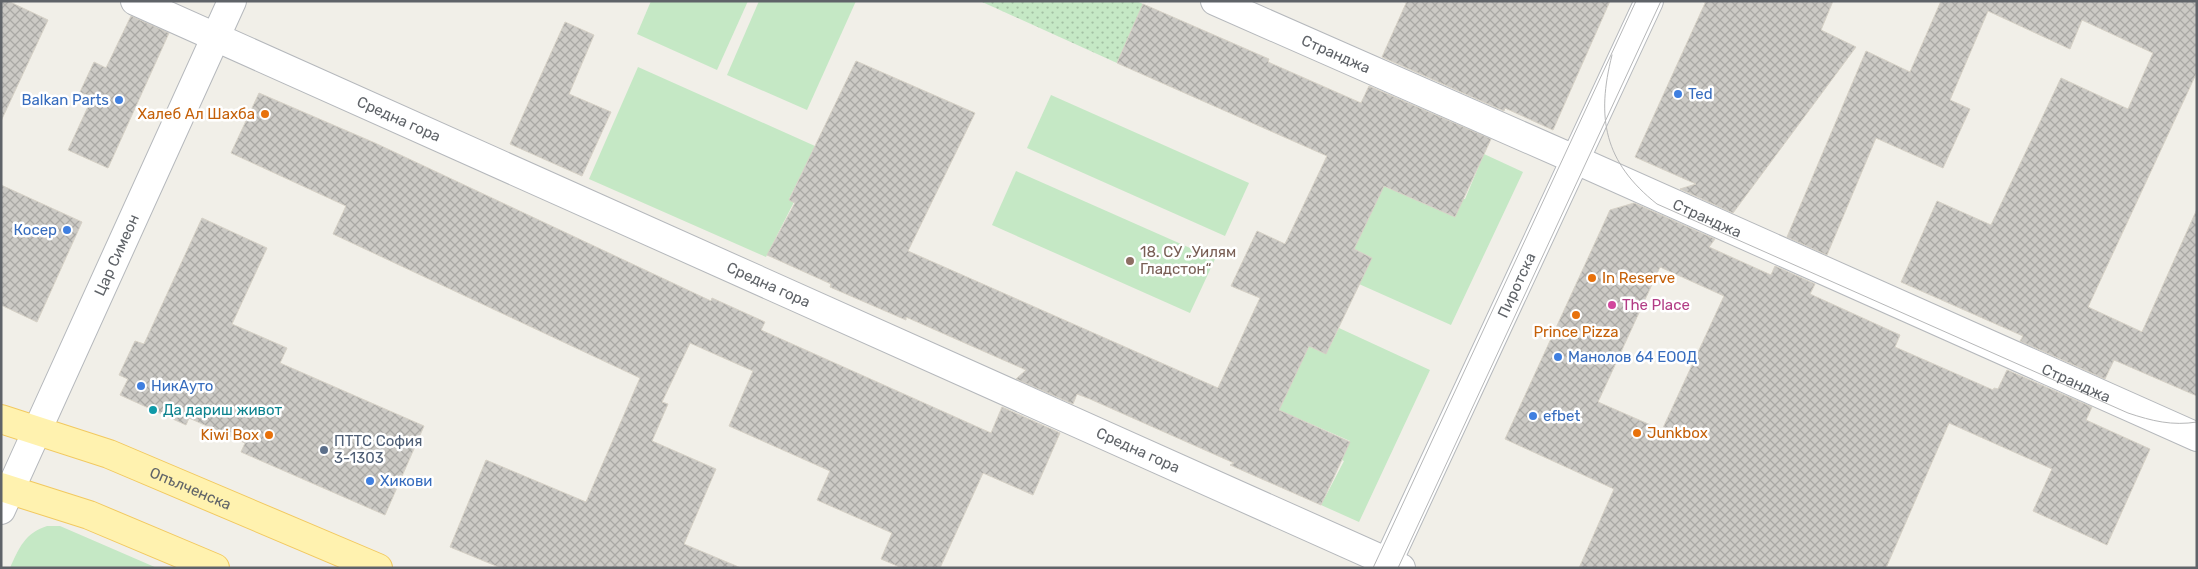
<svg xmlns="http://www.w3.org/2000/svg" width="2198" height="569" font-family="Rubik,sans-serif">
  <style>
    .grass { fill: url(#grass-dots) }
    .green { fill: #c5e8c5 }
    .building { fill: url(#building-cross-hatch); stroke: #d6d1c6; fill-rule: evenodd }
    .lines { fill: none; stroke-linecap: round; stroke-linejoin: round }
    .minor-casing { stroke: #b5b8bc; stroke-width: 30 }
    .major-casing { stroke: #f2c960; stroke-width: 30 }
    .minor { stroke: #fff; stroke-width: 28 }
    .major { stroke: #fff2af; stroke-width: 28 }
    .tram { stroke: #b6b7b8; stroke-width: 1 }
    .shop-dot { fill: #3f7fe0; stroke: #fff; stroke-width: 2 }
    .food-dot { fill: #e8710a; stroke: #fff; stroke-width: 2 }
    .education-dot { fill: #8d6e63; stroke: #fff; stroke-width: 2 }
    .hotel-dot { fill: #d1479c; stroke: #fff; stroke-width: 2 }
    .culture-dot { fill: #0f9aa8; stroke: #fff; stroke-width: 2 }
    .service-dot { fill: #5c6f8a; stroke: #fff; stroke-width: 2 }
    .labels { text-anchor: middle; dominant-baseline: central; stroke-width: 5; stroke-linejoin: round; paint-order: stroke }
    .street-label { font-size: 15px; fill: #5f6368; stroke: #fff }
    .shop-label { font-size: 15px; fill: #366cbe; stroke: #fff; text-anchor: start }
    .food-label { font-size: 15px; fill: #c56008; stroke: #fff; text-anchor: end }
    .education-label { font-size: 15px; fill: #785e54; stroke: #fff; text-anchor: start }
    .hotel-label { font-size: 15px; fill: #b23c85; stroke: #fff; text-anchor: start }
    .culture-label { font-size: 15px; fill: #0d838f; stroke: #fff; text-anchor: start }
    .service-label { font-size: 15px; fill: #4e5e75; stroke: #fff; text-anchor: start }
  </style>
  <defs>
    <pattern id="grass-dots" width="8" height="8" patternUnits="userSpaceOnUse" patternTransform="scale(1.25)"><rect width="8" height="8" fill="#c5e8c5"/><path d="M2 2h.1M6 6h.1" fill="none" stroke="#a3c0a4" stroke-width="1.8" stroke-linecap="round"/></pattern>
    <pattern id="building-cross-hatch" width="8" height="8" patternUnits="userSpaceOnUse" patternTransform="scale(1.25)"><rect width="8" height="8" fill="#cccac5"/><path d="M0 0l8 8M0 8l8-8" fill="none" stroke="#a9a8a4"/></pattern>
  </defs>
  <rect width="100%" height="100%" fill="#f1efe8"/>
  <polygon class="grass" points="980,1 1136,1 1143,4 1117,63"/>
  <g class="green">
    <polygon points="651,1 748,1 717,70 637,34"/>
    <polygon points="759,1 856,1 807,110 727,75"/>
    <polygon points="638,67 815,146 789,199 794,202 766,257 589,179"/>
    <polygon points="1051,95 1249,183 1225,236 1027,148"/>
    <polygon points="1484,154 1523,172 1451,325 1359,284 1372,258 1354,249 1384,186 1455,217 1463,199 1465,199"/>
    <polygon points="1016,171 1215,259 1190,313 992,225"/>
    <polygon points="1339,328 1430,370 1359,522 1321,505 1344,461 1342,460 1350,441 1279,410 1309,346 1326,354"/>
    <path d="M47,526H60L157,568H10C19,548 25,533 47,526Z"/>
  </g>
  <g class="building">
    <polygon points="1,1 8,1 48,20 1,121"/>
    <polygon points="1407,1 1610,1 1553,130 1505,108 1504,111 1382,57"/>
    <polygon points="1706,1 1833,1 1821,30 1856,47 1733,213 1680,189 1696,184 1635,157"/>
    <polygon points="1941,1 2197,1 2197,72 2088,307 2142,332 2197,209 2197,396 2114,360 2105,379 2020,341 2023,336 1901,282 1937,201 1991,225 2061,78 2128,109 2153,53 2082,20 2070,49 1988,11 1950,100 1970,109 1943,168 1876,138 1827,255 1787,237 1866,51 1910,72"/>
    <polygon points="1143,4 1269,59 1268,62 1361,103 1369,86 1491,139 1455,217 1384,186 1354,249 1372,258 1326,354 1309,346 1279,410 1350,442 1321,505 1230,465 1234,463 1090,399 1077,394 1073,404 1016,379 1026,370 906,317 906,320 830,287 831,284 767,255 795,203 789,200 856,61 975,113 908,251 1218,388 1260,298 1231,286 1257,231 1285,244 1327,156 1117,63"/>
    <polygon points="131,16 169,33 108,168 68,150 92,98 80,92 94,62 106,68"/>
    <polygon points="565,22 594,35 569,94 611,112 582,176 510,144"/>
    <polygon points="259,93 375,143 711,301 712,298 765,322 761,330 991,433 1002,407 1060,433 1033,495 983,473 940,568 902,568 881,559 892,533 817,500 830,471 729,426 753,371 690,343 662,402 668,404 652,441 716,469 684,544 741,568 501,568 450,547 486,460 586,502 640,378 333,234 346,206 231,153"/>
    <polygon points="1,185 82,222 37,322 1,305"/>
    <path d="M1634,203L1715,239L1709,247L1771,275L1775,266L1815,284L1810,294L1900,335L1895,347L1993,390L1994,388L1998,389L2007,370L2092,407L2086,420L2150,449L2107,545L2033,511L2052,469L1949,423L1886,568H1579L1614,489L1505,439L1610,210ZM1660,267L1724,296L1662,430L1598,402Z"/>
    <polygon points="202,218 267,248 232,324 287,348 280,363 424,426 385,515 241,452 245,443 189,418 186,425 120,395 128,379 119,375 135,341 144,344"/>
  </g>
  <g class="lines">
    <defs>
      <g id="minor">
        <path id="s1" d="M135,1L1401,568"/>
        <path id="s2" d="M1215,1L1565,155L2197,437"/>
        <path id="s3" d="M1,510L232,1"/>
        <path id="s4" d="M1385,568L1649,1"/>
      </g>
      <g id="major">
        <path id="s5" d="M1,419L109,454L378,568"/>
        <polyline points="1,487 89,515 215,568"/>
      </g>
    </defs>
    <use href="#minor" class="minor-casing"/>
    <use href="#major" class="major-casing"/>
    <use href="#minor" class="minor"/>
    <use href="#major" class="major"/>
    <g class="tram">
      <path d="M1612,55C1596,118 1604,162 1657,204L2128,413C2152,421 2172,426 2197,422"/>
      <polyline points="1373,568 1636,1"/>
      <polyline points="1398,568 1661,1"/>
    </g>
  </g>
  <g class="shop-dot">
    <circle cx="1678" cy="94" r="5"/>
    <circle cx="119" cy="100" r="5"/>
    <circle cx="67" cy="230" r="5"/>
    <circle cx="1558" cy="357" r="5"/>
    <circle cx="141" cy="386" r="5"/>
    <circle cx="1533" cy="416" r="5"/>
    <circle cx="370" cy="481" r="5"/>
  </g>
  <g class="food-dot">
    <circle cx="265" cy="114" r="5"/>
    <circle cx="1592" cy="278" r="5"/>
    <circle cx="1576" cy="315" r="5"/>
    <circle cx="1637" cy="433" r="5"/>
    <circle cx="269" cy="435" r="5"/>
  </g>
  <circle class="education-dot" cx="1130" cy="261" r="5"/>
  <circle class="hotel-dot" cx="1612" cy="305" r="5"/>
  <circle class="culture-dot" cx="153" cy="410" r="5"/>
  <circle class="service-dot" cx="324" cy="450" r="5"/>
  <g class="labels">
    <g class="street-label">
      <text stroke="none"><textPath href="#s2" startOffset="132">Странджа</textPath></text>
      <text stroke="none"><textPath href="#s1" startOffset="289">Средна гора</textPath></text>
      <text stroke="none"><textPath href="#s2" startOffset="538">Странджа</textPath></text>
      <text stroke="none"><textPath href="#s3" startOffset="280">Цар Симеон</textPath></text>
      <text stroke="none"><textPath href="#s1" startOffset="694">Средна гора</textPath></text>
      <text stroke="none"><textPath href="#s4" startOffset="312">Пиротска</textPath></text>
      <text stroke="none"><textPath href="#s2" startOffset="942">Странджа</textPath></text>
      <text stroke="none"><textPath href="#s1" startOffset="1099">Средна гора</textPath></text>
      <text stroke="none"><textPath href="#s5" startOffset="202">Опълченска</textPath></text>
    </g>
    <g class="shop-label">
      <text x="1688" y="94">Ted</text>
      <text x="109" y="100" text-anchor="end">Balkan Parts</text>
      <text x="57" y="230" text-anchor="end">Косер</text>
      <text x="1568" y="357">Манолов 64 ЕООД</text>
      <text x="151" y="386">НикАуто</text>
      <text x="1543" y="416">efbet</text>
      <text x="380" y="481">Хикови</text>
    </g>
    <g class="food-label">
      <text x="255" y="114">Халеб Ал Шахба</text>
      <text x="1602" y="278" text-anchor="start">In Reserve</text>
      <text x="1576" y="332" text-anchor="middle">Prince Pizza</text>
      <text x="1647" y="433" text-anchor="start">Junkbox</text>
      <text x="259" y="435">Kiwi Box</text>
    </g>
    <g class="education-label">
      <text x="1140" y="252">18. СУ „Уилям<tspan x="1140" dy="17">Гладстон“</tspan></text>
    </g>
    <g class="hotel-label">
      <text x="1622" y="305">The Place</text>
    </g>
    <g class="culture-label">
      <text x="163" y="410">Да дариш живот</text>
    </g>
    <g class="service-label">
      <text x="334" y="441">ПТТС София<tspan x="334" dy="17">3-1303</tspan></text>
    </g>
  </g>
  <rect width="2198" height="569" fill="none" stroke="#5f6368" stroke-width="5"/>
</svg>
